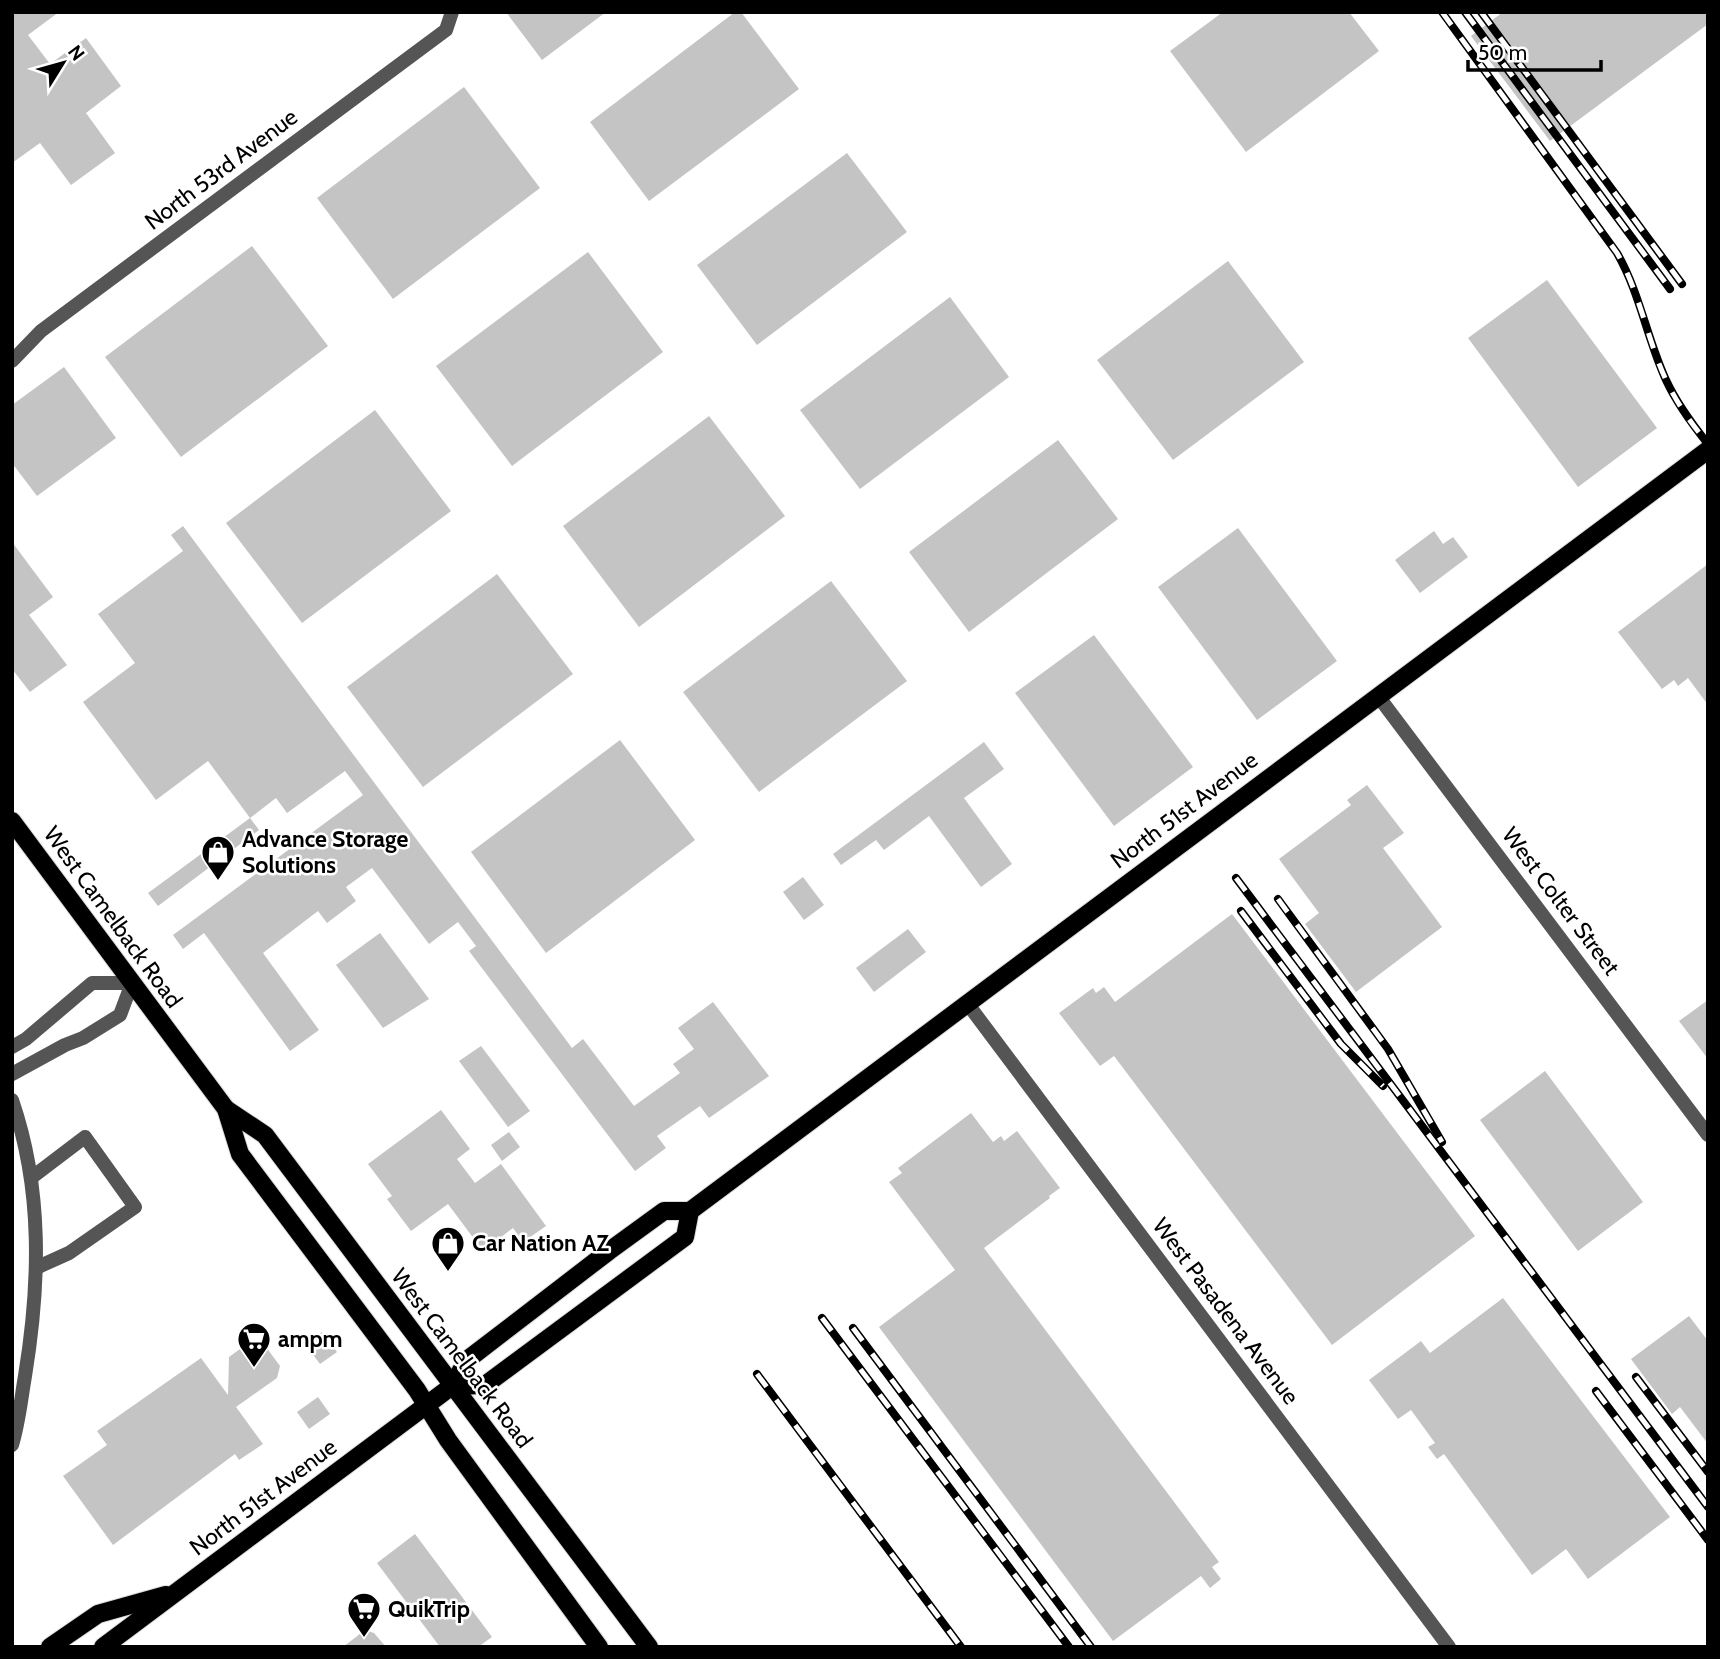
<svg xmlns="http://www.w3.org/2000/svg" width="1720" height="1659" font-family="Cabin,sans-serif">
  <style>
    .building { fill: #c4c4c4 }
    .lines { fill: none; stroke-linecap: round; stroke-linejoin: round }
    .primary-casing { stroke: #dbdbdb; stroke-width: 20 }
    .street { stroke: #555; stroke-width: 14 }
    .primary { stroke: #000; stroke-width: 18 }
    .rail-casing { stroke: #000; stroke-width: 8 }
    .rail { stroke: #fff; stroke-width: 5; stroke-dasharray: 16; stroke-linecap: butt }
    .labels { text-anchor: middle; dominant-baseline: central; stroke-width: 5; stroke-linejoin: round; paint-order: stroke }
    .street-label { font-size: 23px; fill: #000; stroke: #fff }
    .poi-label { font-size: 23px; font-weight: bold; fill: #000; stroke: #fff; text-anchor: start }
  </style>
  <rect width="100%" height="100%" fill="#fff"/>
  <g class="building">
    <polygon points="12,12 59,12 28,35 50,64 86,38 121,86 86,113 115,153 71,185 40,143 12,163"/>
    <polygon points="506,12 606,12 542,60"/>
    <polygon points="735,12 741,12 799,89 649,201 590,122"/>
    <polygon points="1223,12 1349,12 1379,51 1246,152 1170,51"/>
    <polygon points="1503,12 1708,12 1708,24 1550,141 1471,36"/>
    <polygon points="464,87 540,188 393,299 317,198"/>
    <polygon points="847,153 907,232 757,345 697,265"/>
    <polygon points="252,246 328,346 181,457 105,357"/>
    <polygon points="588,252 663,352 512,466 436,366"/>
    <polygon points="1228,261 1304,362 1173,460 1097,360"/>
    <polygon points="1547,280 1657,428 1578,487 1468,338"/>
    <polygon points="950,297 1009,377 860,489 800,410"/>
    <polygon points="64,367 116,438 37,496 12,463 12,405"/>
    <polygon points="375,410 451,511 302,623 226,523"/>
    <polygon points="709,416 785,516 639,627 563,526"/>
    <polygon points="1058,440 1118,519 969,632 909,552"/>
    <polygon points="183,526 572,1048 583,1039 634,1106 680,1073 673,1064 694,1049 678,1028 713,1002 769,1076 709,1118 700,1106 657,1136 666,1148 635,1171 469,951 476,946 458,922 429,944 372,868 346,887 356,901 327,923 318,911 263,953 319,1030 290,1051 204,933 183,949 173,935 363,795 345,771 287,813 276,798 250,818 208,761 156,800 83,702 135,663 98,614 183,551 171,535"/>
    <polygon points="1238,528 1337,661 1257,720 1158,587"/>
    <polygon points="1434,531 1443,544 1453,537 1468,557 1420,593 1395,560"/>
    <polygon points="12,542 53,597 29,615 67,665 30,692 12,669"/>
    <polygon points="1708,564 1708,705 1688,678 1678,686 1674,680 1662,689 1618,632"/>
    <polygon points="497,574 573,674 423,787 347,687"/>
    <polygon points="831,581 907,681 759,792 683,692"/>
    <polygon points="1094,635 1193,767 1114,826 1015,693"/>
    <polygon points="620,740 695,840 546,953 471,852"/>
    <polygon points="984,742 1004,769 964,798 1012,864 981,887 929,816 884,850 876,840 841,865 833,854"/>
    <polygon points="1367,785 1404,833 1383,848 1442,927 1356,992 1305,924 1319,913 1279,859 1351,805 1347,800"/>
    <polygon points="250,818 259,830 158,906 148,893"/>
    <polygon points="803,877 824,905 804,920 783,892"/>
    <polygon points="1232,914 1475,1236 1332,1345 1114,1056 1100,1066 1059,1013 1093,988 1096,993 1104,987 1115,1002"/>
    <polygon points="908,929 926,952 874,992 856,968"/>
    <polygon points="380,933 429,999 383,1028 336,965"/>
    <polygon points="1708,1000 1708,1059 1679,1021"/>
    <polygon points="481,1046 530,1111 508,1127 459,1061"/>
    <polygon points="1545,1071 1643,1202 1578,1251 1480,1120"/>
    <polygon points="441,1110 470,1149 457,1159 475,1183 501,1164 546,1226 523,1242 513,1228 483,1251 448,1204 411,1231 387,1199 392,1196 368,1164"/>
    <polygon points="971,1113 993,1142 1001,1136 1004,1141 1017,1131 1060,1188 1049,1196 1050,1198 984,1248 1219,1562 1212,1567 1221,1579 1210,1588 1201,1576 1113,1641 879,1327 955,1270 889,1182 902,1173 898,1168"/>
    <polygon points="509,1132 520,1147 502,1161 491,1145"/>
    <polygon points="1503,1298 1670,1517 1588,1579 1566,1549 1532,1575 1444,1454 1437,1459 1428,1447 1435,1443 1411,1410 1398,1419 1369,1380 1421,1341 1430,1353"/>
    <polygon points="1689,1316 1708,1341 1708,1444 1680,1407 1672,1414 1631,1359"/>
    <polygon points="322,1332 337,1352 320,1364 305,1344"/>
    <polygon points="258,1336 280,1366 277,1378 236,1407 263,1444 239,1460 235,1454 113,1545 63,1476 107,1445 97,1431 201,1358 228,1395 229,1357"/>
    <polygon points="318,1397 330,1414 309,1429 297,1412"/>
    <polygon points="415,1534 492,1637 478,1647 440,1647 377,1563"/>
    <polygon points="365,1630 374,1633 386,1647 343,1647"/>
  </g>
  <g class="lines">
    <defs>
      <g id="primary">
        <polyline points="12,821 226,1109 240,1154 417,1390 448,1440 599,1647"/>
        <polyline points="226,1109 265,1135 649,1647"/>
        <polyline points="452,1386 485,1385 685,1237 690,1211"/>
        <polyline points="50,1647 98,1614 166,1595"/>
        <polyline points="103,1647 452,1386 467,1360 609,1251 664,1211 690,1211 1708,450"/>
      </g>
    </defs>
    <use href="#primary" class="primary-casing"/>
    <g class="street">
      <polyline points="12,361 41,331 446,30 452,12"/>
      <polyline points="1378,696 1708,1135"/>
      <polyline points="967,1003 1449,1647"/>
      <polyline points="12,1047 26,1039 92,983 132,983 120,1015 83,1038 65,1045 12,1074"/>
      <path d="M12,1100C43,1190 40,1284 25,1376C21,1399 19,1422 12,1445"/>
      <polyline points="31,1178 85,1137 135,1207 69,1253 38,1267"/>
    </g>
    <use href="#primary" class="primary"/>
    <defs>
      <g id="rail">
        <path d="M1442,12L1617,253C1640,293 1647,339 1666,380C1677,404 1692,424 1708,444"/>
        <polyline points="1465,12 1670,289"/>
        <polyline points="1481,12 1682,284"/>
        <polyline points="1236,878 1708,1507"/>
        <polyline points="1278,899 1388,1049 1442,1142"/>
        <polyline points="1241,911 1341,1044 1383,1086"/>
        <polyline points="822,1318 1069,1647"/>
        <polyline points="853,1328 1091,1647"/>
        <polyline points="757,1374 961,1647"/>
        <polyline points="1636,1377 1708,1472"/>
        <polyline points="1596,1391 1708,1540"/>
      </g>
    </defs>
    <use href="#rail" class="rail-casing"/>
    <use href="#rail" class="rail"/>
  </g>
  <defs>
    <symbol id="shop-pin" viewBox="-11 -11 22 30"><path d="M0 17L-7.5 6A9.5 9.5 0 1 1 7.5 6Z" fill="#000" stroke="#fff"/><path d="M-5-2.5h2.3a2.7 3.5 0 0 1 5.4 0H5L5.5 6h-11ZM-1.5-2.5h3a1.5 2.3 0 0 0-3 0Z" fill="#fff"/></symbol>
    <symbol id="supermarket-pin" viewBox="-11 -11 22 30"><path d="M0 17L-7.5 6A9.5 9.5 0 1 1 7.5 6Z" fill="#000" stroke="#fff"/><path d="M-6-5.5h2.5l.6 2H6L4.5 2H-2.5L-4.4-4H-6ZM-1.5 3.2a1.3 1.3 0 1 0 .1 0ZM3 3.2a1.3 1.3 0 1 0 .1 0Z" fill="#fff"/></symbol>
  </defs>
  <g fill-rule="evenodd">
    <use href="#shop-pin" x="199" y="833" width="38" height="52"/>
    <use href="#shop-pin" x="429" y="1224" width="38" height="52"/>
    <use href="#supermarket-pin" x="235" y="1320" width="38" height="52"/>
    <use href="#supermarket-pin" x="345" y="1590" width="38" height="52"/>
  </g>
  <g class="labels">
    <g class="street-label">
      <text transform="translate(221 169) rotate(-37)">North 53rd Avenue</text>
      <text transform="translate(1184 810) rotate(-37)">North 51st Avenue</text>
      <text transform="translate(1561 901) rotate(53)">West Colter Street</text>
      <text transform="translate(113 917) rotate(54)">West Camelback Road</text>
      <text transform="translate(1226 1311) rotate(53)">West Pasadena Avenue</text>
      <text transform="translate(462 1358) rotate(53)">West Camelback Road</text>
      <text transform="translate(263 1497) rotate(-37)">North 51st Avenue</text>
    </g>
    <g class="poi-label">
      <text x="242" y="839">Advance Storage<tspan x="242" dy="26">Solutions</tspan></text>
      <text x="472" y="1243">Car Nation AZ</text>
      <text x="278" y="1339">ampm</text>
      <text x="388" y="1609">QuikTrip</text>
    </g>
  </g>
  <rect width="1720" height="1659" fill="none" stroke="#000000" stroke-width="28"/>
  <g transform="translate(63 63) rotate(53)" stroke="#ffffff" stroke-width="5" paint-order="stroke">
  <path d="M0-5L12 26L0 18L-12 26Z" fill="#000000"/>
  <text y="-10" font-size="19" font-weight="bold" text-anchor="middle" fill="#000000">N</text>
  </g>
  <path d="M1468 60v10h133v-10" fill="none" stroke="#000000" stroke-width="3.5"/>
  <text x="1478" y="60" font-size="21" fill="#000000" stroke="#ffffff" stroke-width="5" paint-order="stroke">50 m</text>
</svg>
